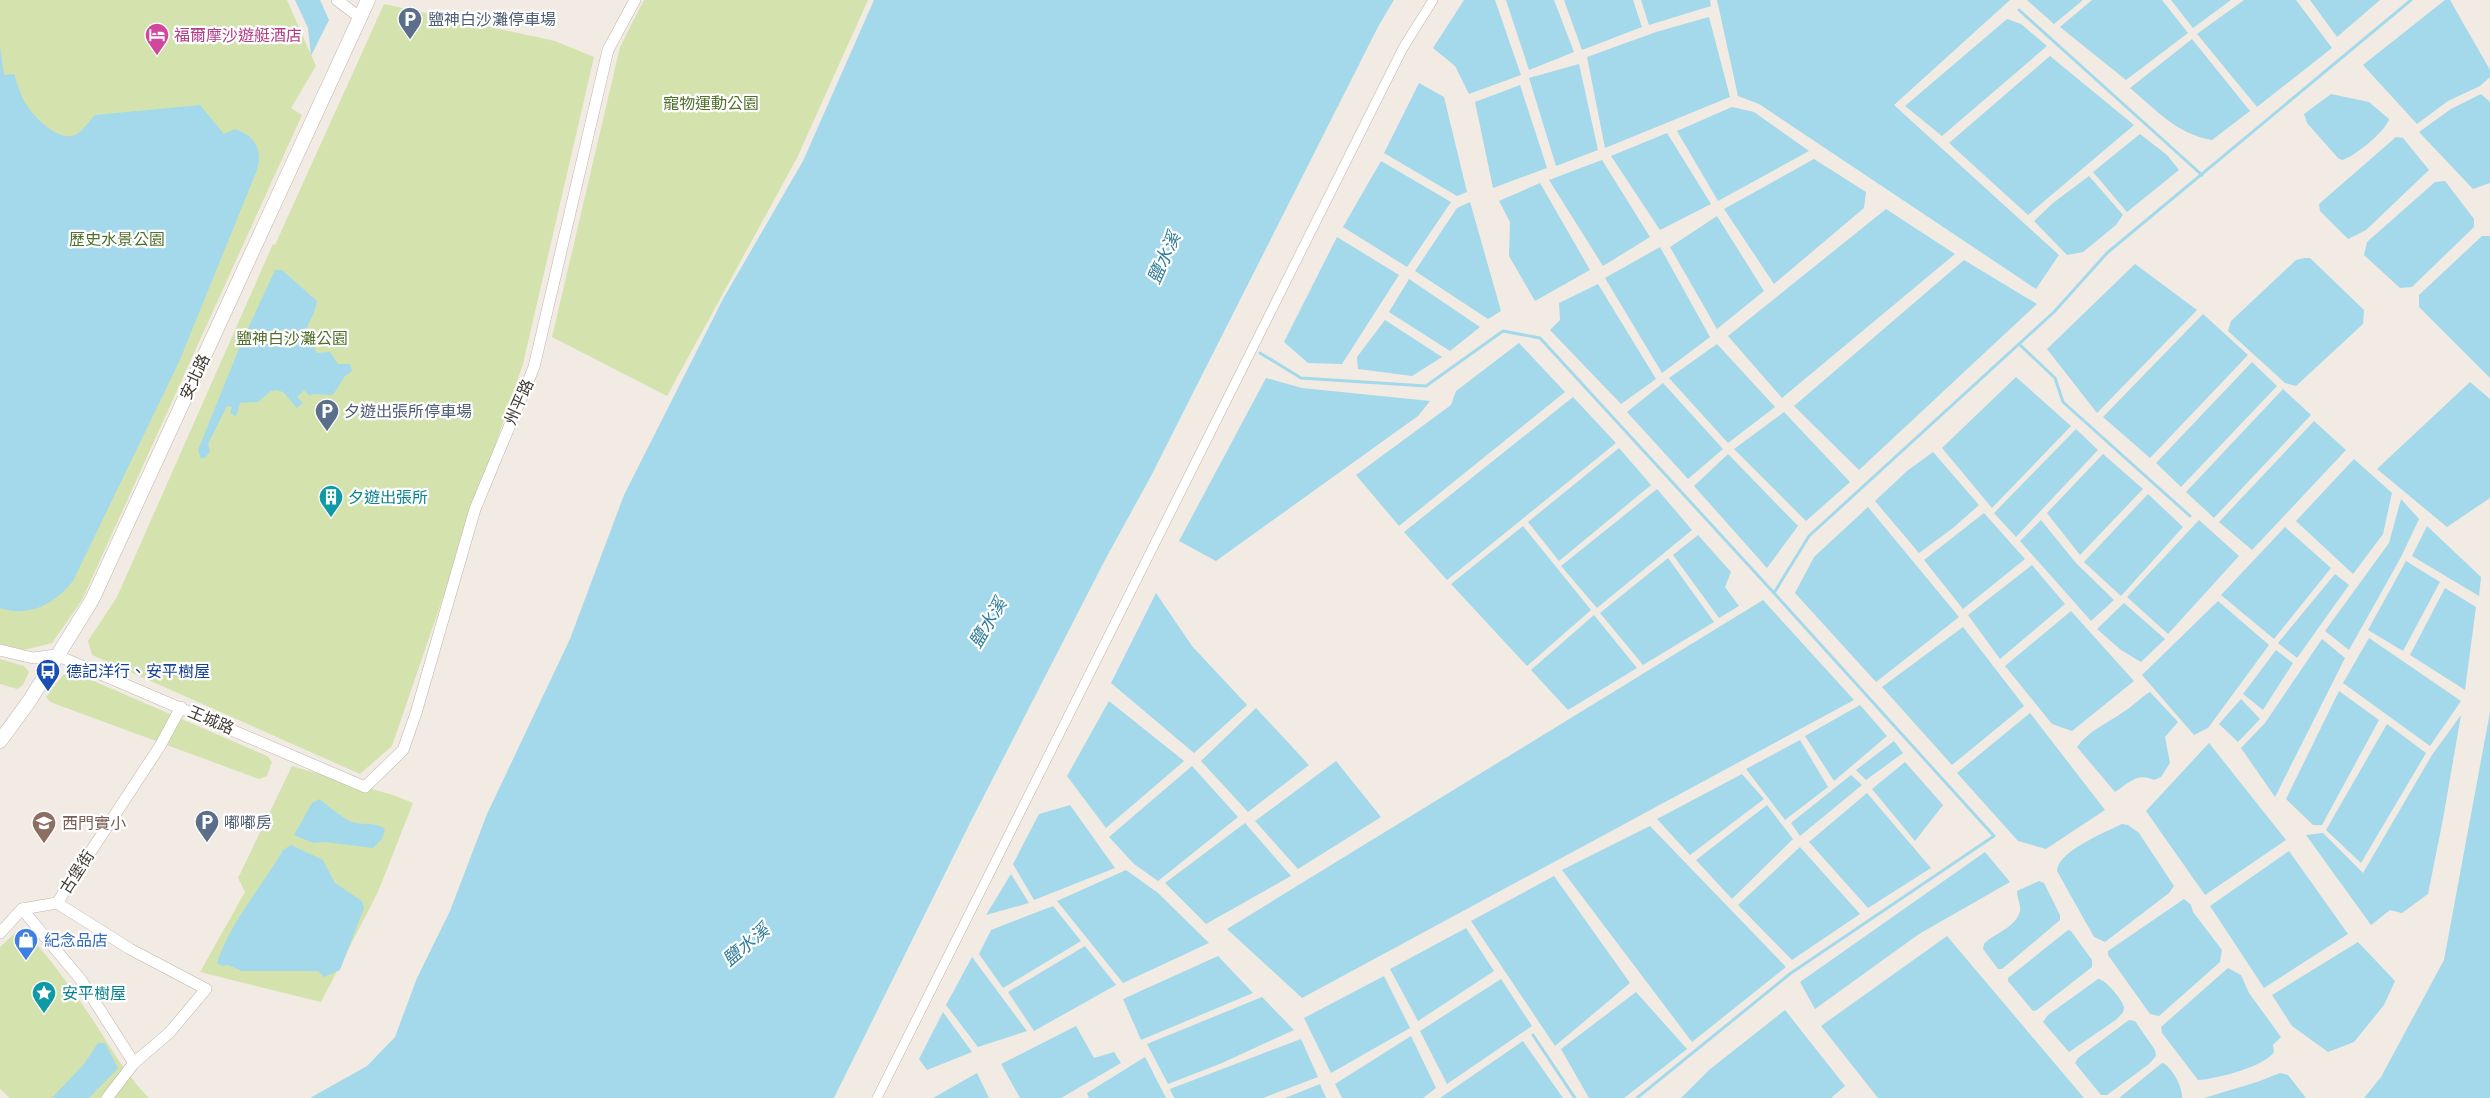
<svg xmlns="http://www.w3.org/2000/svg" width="2490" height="1098" font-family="Montserrat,'Noto Sans TC',sans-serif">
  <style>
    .green { fill: #d4e3ae }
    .water { fill: #a3d9eb }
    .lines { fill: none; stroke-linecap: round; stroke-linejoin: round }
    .stream { stroke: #a3d9eb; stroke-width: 3 }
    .pedestrian-casing { stroke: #beb4aa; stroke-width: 10 }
    .minor-casing { stroke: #beb4aa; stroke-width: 12 }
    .tertiary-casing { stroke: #beb4aa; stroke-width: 15 }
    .pedestrian { stroke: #fff; stroke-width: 9 }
    .minor { stroke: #fff; stroke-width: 11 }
    .tertiary { stroke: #fff; stroke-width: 14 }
    .labels { text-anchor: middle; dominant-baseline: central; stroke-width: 4.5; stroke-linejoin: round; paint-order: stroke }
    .service-label { font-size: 16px; fill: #4e5e75; stroke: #fff; text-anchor: start }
    .hotel-label { font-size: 16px; fill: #b23c85; stroke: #fff; text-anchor: start }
    .park-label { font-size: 16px; fill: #51702c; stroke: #fff }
    .street-label { font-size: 16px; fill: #423b34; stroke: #fff }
    .culture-label { font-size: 16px; fill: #0d838f; stroke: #fff; text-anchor: start }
    .transit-label { font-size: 16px; fill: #164399; stroke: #fff; text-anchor: start }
    .education-label { font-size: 16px; fill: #785e54; stroke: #fff; text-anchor: start }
    .shop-label { font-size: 16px; fill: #366cbe; stroke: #fff; text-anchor: start }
    .water-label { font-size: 18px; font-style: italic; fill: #317d98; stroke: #fff }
  </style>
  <rect width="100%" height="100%" fill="#f1ebe4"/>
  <g class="green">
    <polygon points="0,0 287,0 316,66 291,108 302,115 82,600 52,643 24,650 0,644"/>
    <polygon points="644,0 868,0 797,158 667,396 552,337 620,47"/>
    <polygon points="384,4 555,41 594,57 523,364 392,746 360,774 92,655 88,641 117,597 273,244 275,245"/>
    <polygon points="0,659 24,666 29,672 23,685 17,689 0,684"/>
    <polygon points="73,672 267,756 272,762 267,776 259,779 50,702 46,697 63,675"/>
    <polygon points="292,766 393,795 413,803 378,892 321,1002 200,972 245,892 238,878"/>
    <path d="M16,932L27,933C54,963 78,997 100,1031C115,1055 129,1078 149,1098H10L0,1089V947Z"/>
  </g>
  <g class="water">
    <polygon points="295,0 320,0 329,20 311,56 308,28"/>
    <polygon points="874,0 1394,0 1379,25 1150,478 1106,558 970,823 834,1098 310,1098 367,1066 395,1037 417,978 450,911 487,814 570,639 624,495 723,299 803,161"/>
    <polygon points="1464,0 1495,0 1521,75 1469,94 1455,66 1433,48"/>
    <polygon points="1506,0 1554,0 1574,52 1529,70"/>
    <polygon points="1564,0 1633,0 1642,27 1582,50"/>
    <polygon points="1641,0 1710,0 1711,6 1649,25"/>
    <polygon points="1717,0 2010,0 1894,105 2059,255 2036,289 1759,104 1738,96"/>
    <polygon points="2027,0 2083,0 2054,24"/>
    <polygon points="2092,0 2162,0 2188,33 2126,80 2060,27"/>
    <polygon points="2171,0 2231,0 2193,28"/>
    <polygon points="2244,0 2296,0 2332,48 2257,107 2197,34"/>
    <polygon points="2310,0 2380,0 2337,37"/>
    <polygon points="2445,0 2450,0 2490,70 2490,77 2480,86 2448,101 2417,124 2363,65"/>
    <polygon points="1709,17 1730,97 1605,148 1587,57 1656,32"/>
    <polygon points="2007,19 2021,24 2047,46 1942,136 1905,106"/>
    <path d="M2192,39L2250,111L2212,140C2177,134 2156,110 2130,88Z"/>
    <path d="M0,46L4,75L14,74C18,85 21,98 28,107C36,119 57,139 72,136C81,134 89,121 95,115L200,105L224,134L235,129C255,136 263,149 257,170L179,362L73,581C55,603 30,618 0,608Z"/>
    <polygon points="2050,56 2134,125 2028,215 1949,143"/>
    <polygon points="1579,64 1598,150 1556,166 1529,78"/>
    <polygon points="1419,83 1444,97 1467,192 1457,196 1384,153"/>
    <polygon points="1520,85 1547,168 1493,188 1475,102"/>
    <path d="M2331,94L2369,102L2389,119C2386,131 2354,157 2342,160L2338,158L2307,123L2304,114Z"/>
    <polygon points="2481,94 2490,102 2490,183 2473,189 2419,132 2451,109"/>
    <polygon points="1732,107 1754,112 1809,151 1718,201 1677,131"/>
    <polygon points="1667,133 1711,204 1660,230 1611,156"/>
    <polygon points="2140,134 2167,155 2179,170 2127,212 2093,172"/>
    <polygon points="2396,137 2403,138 2429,170 2366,230 2348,239 2320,211 2319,204"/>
    <polygon points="1814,159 1866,192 1864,208 1774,284 1724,209"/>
    <polygon points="1602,160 1650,237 1603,266 1549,180"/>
    <polygon points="1381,161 1451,202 1407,267 1343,227"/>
    <polygon points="2089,176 2123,215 2116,225 2083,252 2067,255 2034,221 2053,203"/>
    <polygon points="2445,181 2474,219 2474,227 2412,287 2400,288 2364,255 2367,242 2435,182"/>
    <polygon points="1540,183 1590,270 1535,301 1509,256 1510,222 1499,201"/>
    <polygon points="1470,202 1501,311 1488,319 1415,271 1457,208"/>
    <polygon points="1886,209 1955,254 1782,398 1728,336"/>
    <polygon points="1717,216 1764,291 1717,329 1670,247"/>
    <polygon points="2482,236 2490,236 2490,378 2419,307 2419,295"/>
    <polygon points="1337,237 1399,275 1342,364 1308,363 1284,342"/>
    <polygon points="1660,247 1710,337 1662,373 1605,278"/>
    <polygon points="2304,258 2310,258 2364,310 2363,324 2296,386 2285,383 2228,331 2231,321 2296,260"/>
    <polygon points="1964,260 2037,304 1859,470 1794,406"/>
    <polygon points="2135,264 2197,310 2097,413 2047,349"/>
    <path d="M275,270H282L317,301C312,330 298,319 317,353L330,352L338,364H350L352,371L345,376L333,395L313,394L310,396L304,390L297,397L303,403L297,408L283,392L276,390L271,391L258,402L240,403L236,417L230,413L232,407L227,406L208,444L210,451L206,457L201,459L198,450L240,346Z"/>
    <polygon points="1409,279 1480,327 1450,351 1389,312"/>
    <polygon points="1598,284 1656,379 1621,404 1550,330 1560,320 1559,303"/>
    <polygon points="2203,314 2248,355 2150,458 2103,417"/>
    <polygon points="1385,320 1442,357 1412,376 1358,369 1357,357"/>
    <polygon points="1519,343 1565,392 1399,526 1356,475 1451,405 1456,391"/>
    <polygon points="1717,344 1775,407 1728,443 1669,378"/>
    <polygon points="2252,362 2277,386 2181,487 2156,463"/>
    <polygon points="2016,377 2071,426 1992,508 1942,448"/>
    <polygon points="1266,378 1302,388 1430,401 1418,416 1216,561 1179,541"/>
    <polygon points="2470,382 2490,399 2490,498 2447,527 2377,469"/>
    <polygon points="1663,383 1723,449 1688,479 1627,412"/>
    <polygon points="2283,389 2311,415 2214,518 2186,492"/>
    <polygon points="1573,397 1616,443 1447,580 1404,532"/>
    <polygon points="1784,412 1850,482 1806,521 1734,449"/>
    <polygon points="2314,421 2346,450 2252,550 2219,522"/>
    <polygon points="2076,429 2098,450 2016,537 1994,513"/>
    <polygon points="1619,448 1651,485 1559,561 1528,522"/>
    <polygon points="1933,452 1979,505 1953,528 1919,553 1875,501 1907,471"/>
    <polygon points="1728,454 1798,526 1767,568 1694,486"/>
    <polygon points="2103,454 2143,489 2080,555 2047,513"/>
    <polygon points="2354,459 2392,493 2383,534 2353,574 2296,521"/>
    <polygon points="1657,489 1692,530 1597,608 1561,566"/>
    <polygon points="2148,494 2183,527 2121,596 2084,562"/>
    <polygon points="2401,499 2419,519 2401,557 2349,650 2325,631 2389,543"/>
    <polygon points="1868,507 1959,617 1876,682 1795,593 1814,557"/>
    <polygon points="1984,513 2025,559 1963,609 1924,560"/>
    <polygon points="2041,520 2076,563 2114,600 2091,621 2020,541"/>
    <polygon points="2199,520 2239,556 2168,634 2127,597"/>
    <polygon points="1523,526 1591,610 1527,666 1451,584"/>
    <polygon points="2427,526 2481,577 2479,596 2412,556"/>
    <polygon points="2285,527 2331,568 2274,639 2221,595"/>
    <polygon points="1698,535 1731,572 1725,587 1739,606 1719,618 1673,555"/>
    <polygon points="1668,558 1714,622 1643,665 1600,613"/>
    <polygon points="2406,561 2440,582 2403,651 2368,630"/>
    <polygon points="2032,565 2065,604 2000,659 1968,615"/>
    <polygon points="2335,574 2349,585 2297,658 2278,643"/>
    <polygon points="2445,588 2476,607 2465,690 2410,655"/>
    <polygon points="1156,593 1192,646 1247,705 1194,753 1111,683"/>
    <polygon points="1763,600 1854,700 1302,998 1227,929"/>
    <polygon points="2218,601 2269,645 2208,728 2194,735 2142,675"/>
    <polygon points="2124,603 2165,639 2141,662 2121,650 2097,629"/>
    <polygon points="2071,611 2134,681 2072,731 2052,724 2005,666"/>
    <polygon points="1594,615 1637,668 1568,710 1531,670"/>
    <polygon points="1963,627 2024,706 1952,765 1882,687"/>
    <polygon points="2369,638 2461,701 2430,746 2343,683"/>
    <polygon points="2322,639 2345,658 2275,797 2241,748 2265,723"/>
    <polygon points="2276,650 2293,663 2263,710 2243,694"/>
    <polygon points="2339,691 2379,720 2322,825 2313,825 2286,799"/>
    <path d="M2150,692L2178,722L2165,737L2170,763L2161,777L2154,780C2137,772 2129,783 2115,792L2077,747C2089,730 2108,723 2125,711C2134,705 2141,697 2150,692Z"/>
    <polygon points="2241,699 2260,719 2238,742 2219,724"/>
    <polygon points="1109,701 1184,761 1106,828 1067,776"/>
    <polygon points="1860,705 1887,736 1834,781 1805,736"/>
    <polygon points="1256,708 1309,765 1248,812 1201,761"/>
    <polygon points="2490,712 2490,1098 2364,1098 2381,1077 2444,960"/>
    <polygon points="2030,713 2105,810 2046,849 2018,841 1957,773"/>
    <polygon points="2461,715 2443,819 2428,894 2402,913 2390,910 2371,925 2306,835 2323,833 2363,873 2432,755"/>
    <polygon points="2387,724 2426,753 2361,863 2326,830"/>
    <polygon points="1800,740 1828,787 1785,820 1746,769"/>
    <polygon points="1894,741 1903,753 1866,780 1856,770"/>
    <polygon points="2209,743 2286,840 2205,895 2146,811"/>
    <polygon points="1336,761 1381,817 1298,869 1255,821"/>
    <polygon points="1905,762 1943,805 1915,841 1872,789"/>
    <polygon points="1192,766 1238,817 1158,881 1134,864 1109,837"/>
    <polygon points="1742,774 1764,799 1690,855 1657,819"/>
    <polygon points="1851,775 1862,785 1800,836 1791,823"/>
    <polygon points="1867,793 1931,868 1868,908 1809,842"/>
    <path d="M320,799C327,806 343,818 352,822C364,826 374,821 385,829L382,839L373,848L325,842L313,843L294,835L312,803Z"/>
    <polygon points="1070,805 1115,868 1034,900 1013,864 1039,814"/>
    <polygon points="1767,805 1793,839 1732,899 1696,860"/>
    <polygon points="1245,823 1291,876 1206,924 1165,883"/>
    <path d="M2122,824L2128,825L2139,833L2174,886L2169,893L2105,942L2094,937L2057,871C2058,851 2104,833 2122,824Z"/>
    <polygon points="1650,826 1786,967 1692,1042 1562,870"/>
    <path d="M291,845L323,860L335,883L362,901L364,908L340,970L324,977L318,971H242L228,965L222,966L217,963C230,922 262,887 283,850Z"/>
    <polygon points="1800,847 1860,914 1792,960 1738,905"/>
    <polygon points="2289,851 2348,934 2264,988 2210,906"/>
    <polygon points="1985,852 2010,882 1919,934 1815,1009 1800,982"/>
    <polygon points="1126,870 1158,893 1209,943 1123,983 1057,901"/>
    <polygon points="1011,874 1029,903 986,915"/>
    <polygon points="1554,876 1630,983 1555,1046 1471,921"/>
    <path d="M2039,881L2044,883L2060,915V920L2002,969H1998L1983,949L1984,944C1994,933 2016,928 2020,911C2021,904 2017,898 2017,891Z"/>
    <polygon points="2184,899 2191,905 2193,912 2222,950 2220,962 2159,1016 2150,1014 2108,955 2108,951"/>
    <polygon points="1053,906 1081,941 1003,988 979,954 991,930"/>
    <polygon points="1466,928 1494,971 1418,1021 1390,969"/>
    <polygon points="2068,930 2071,931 2092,960 2092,967 2037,1010 2033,1011 2008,981 2008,978"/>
    <polygon points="1947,936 2084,1098 1878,1098 1821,1026"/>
    <polygon points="2358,942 2395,981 2384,1005 2354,1042 2328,1052 2292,1026 2272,995"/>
    <polygon points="1085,946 1116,985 1034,1031 1008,992"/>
    <polygon points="1218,956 1253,993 1141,1040 1123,999"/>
    <polygon points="972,957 1027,1031 978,1047 946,1005"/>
    <path d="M2228,968L2241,975L2249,993L2281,1037L2273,1045L2274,1052C2264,1067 2216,1079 2198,1080L2162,1033L2161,1027Z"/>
    <polygon points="1384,976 1410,1028 1331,1073 1304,1018"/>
    <polygon points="1501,979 1532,1026 1447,1084 1420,1031"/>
    <path d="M2098,979C2104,978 2124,1001 2124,1008C2124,1013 2119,1016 2117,1019L2069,1052L2043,1022L2048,1015Z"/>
    <polygon points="1636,992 1687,1049 1624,1098 1589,1098 1561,1049"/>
    <polygon points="1262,997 1294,1030 1222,1063 1168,1084 1147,1044"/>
    <polygon points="1785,1010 1845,1086 1831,1098 1681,1098 1709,1070"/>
    <polygon points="943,1012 972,1052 927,1070 919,1059"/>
    <polygon points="2129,1020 2135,1021 2155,1050 2156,1056 2149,1064 2107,1095 2101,1095 2075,1063 2078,1058"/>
    <polygon points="1076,1026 1094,1058 1114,1052 1121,1063 1061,1098 1020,1098 1001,1064"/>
    <polygon points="1411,1036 1436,1088 1423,1098 1342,1098 1335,1084"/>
    <polygon points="1301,1039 1318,1077 1263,1098 1174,1098 1170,1089"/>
    <polygon points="1523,1041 1563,1098 1440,1098"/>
    <polygon points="98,1043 105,1043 118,1068 89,1098 52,1098 84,1064"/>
    <polygon points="1145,1057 1166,1098 1089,1098 1087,1093"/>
    <path d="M2162,1063C2171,1065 2183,1088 2182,1098H2119Z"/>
    <polygon points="977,1073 989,1098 933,1098"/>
    <polygon points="2280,1073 2288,1075 2306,1098 2204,1098 2257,1082"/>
    <polygon points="1320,1084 1326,1098 1285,1098"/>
  </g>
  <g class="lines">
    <g class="stream">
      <polyline points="2019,10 2202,175"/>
      <polyline points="2019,344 2055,378 2063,402 2190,516"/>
      <polyline points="1260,353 1301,378 1426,386 1503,331 1540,338 1774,593"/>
      <polyline points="1533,1035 1575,1098"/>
      <polyline points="1637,1098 1791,973 1994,836 1774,593 1809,536 2054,312 2107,253 2411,0"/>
    </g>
    <defs>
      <polyline id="pedestrian" points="877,1098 1403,48 1433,0"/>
      <g id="minor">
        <polyline points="337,0 354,13 361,15"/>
        <polyline points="0,650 33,658 56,655 365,787 403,750 416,713 475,509 534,367 608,50 635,0"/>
        <polyline points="57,903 130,949 206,989 170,1032 134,1063 107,1098"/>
        <polyline points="22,909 81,980 134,1063"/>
        <polyline points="0,933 22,909 57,903 160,746 181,707"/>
      </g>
      <polyline id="tertiary" points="0,741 30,700 92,600 368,0"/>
    </defs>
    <use href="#pedestrian" class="pedestrian-casing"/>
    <use href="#minor" class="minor-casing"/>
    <use href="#tertiary" class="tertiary-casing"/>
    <use href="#pedestrian" class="pedestrian"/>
    <use href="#minor" class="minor"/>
    <use href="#tertiary" class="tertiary"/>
  </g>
  <defs>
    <symbol id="parking-pin" viewBox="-11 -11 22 30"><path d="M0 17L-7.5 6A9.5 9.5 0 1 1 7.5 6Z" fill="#5c6f8a" stroke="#fff"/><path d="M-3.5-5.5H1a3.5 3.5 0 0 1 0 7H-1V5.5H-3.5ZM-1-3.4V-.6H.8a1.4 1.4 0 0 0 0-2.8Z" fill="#fff"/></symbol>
    <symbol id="hotel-pin" viewBox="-11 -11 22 30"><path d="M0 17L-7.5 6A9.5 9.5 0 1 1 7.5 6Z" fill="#d1479c" stroke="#fff"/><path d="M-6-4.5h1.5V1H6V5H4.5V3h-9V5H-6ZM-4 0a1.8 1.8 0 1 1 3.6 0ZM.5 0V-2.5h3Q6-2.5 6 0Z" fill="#fff"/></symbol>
    <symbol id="building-pin" viewBox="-11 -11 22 30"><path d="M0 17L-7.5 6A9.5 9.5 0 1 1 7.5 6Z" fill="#0f9aa8" stroke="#fff"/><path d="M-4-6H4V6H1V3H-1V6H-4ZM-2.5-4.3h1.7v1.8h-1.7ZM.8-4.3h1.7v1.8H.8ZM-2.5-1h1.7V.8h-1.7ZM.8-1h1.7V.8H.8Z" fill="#fff"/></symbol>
    <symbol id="bus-pin" viewBox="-11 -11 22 30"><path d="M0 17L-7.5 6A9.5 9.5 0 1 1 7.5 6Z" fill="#1a4fb4" stroke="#fff"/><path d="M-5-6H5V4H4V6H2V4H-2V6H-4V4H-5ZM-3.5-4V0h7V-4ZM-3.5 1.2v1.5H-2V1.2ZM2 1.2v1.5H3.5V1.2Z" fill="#fff"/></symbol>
    <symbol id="school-pin" viewBox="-11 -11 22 30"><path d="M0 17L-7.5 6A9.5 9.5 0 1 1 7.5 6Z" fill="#8d6e63" stroke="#fff"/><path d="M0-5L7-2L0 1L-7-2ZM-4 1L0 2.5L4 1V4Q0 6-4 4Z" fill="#fff"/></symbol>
    <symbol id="shop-pin" viewBox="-11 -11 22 30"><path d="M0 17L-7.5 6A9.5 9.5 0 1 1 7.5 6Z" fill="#3f7fe0" stroke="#fff"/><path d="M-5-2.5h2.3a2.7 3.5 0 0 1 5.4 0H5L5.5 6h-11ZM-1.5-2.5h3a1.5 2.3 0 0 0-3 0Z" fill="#fff"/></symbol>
    <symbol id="sight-pin" viewBox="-11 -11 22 30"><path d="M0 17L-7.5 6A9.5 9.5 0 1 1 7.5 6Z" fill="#0f9aa8" stroke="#fff"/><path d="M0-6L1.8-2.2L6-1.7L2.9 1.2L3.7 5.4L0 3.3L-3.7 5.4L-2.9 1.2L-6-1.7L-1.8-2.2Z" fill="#fff"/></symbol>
  </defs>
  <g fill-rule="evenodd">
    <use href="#parking-pin" x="396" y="5" width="28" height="38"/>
    <use href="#hotel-pin" x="143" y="21" width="28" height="38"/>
    <use href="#parking-pin" x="313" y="397" width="28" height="38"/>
    <use href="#building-pin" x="317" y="483" width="28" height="38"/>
    <use href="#bus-pin" x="34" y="657" width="28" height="38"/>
    <use href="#parking-pin" x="193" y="808" width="28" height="38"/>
    <use href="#school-pin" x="30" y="809" width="28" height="38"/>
    <use href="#shop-pin" x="12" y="926" width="28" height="38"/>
    <use href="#sight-pin" x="30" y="979" width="28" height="38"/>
  </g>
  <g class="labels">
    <g class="service-label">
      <text x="428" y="19">鹽神白沙灘停車場</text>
      <text x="344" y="411">夕遊出張所停車場</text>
      <text x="224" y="822">嘟嘟房</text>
    </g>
    <g class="hotel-label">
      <text x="174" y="35">福爾摩沙遊艇酒店</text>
    </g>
    <g class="park-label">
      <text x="711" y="103">寵物運動公園</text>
      <text x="117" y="239">歷史水景公園</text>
      <text x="292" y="338">鹽神白沙灘公園</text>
    </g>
    <g class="street-label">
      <text transform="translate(195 377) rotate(-65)">安北路</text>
      <text transform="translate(519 402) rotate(-66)">州平路</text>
      <text transform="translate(211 720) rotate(23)">王城路</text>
      <text transform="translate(77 872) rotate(-57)">古堡街</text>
    </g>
    <g class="culture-label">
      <text x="348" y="497">夕遊出張所</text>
      <text x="62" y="993">安平樹屋</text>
    </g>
    <g class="transit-label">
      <text x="66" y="671">德記洋行、安平樹屋</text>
    </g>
    <g class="education-label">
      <text x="62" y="823">西門實小</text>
    </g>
    <g class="shop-label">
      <text x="44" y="940">紀念品店</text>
    </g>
    <g class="water-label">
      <text transform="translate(1164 258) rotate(-66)">鹽水溪</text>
      <text transform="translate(988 623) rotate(-59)">鹽水溪</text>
      <text transform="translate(746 945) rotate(-40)">鹽水溪</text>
    </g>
  </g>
</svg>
